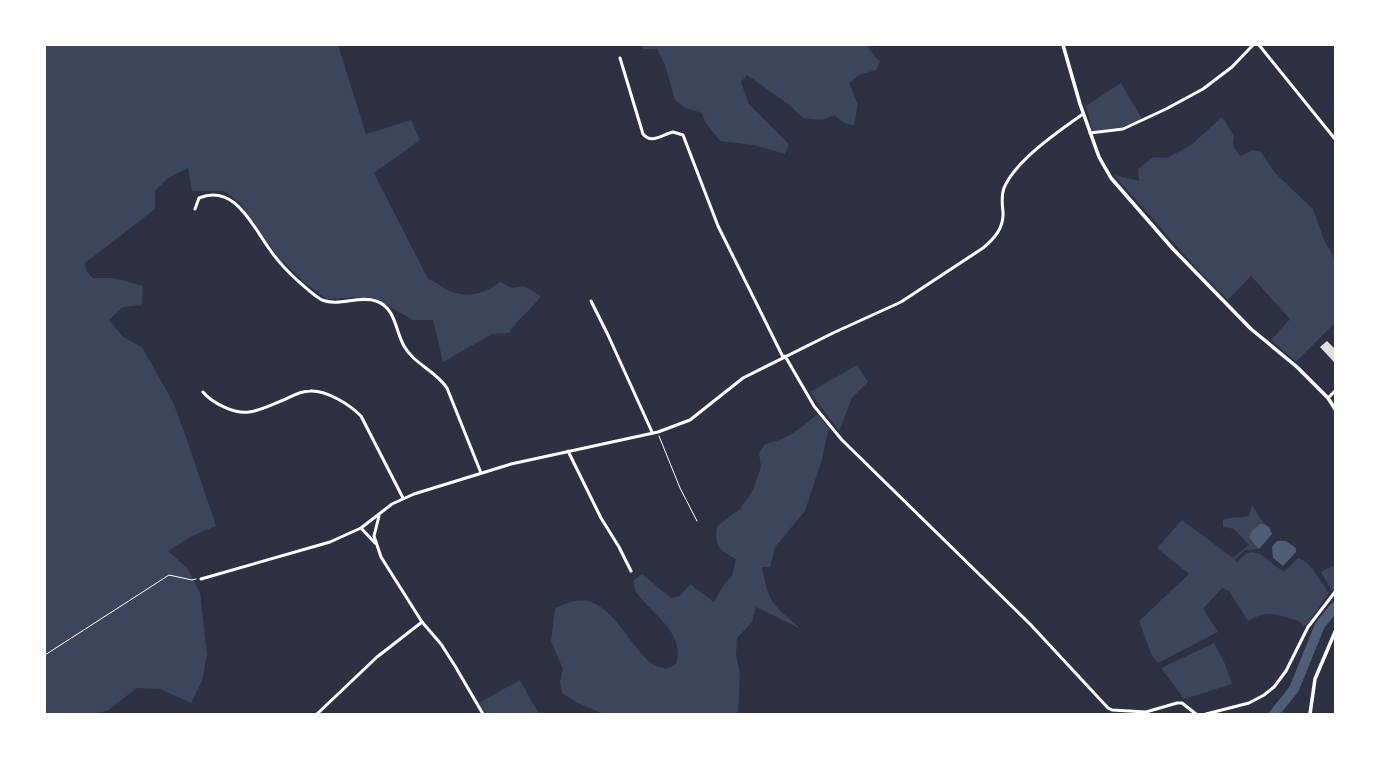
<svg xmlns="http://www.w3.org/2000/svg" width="1380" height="759" font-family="Inter,sans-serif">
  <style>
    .green { fill: #3c4559 }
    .water { fill: #4f5d75 }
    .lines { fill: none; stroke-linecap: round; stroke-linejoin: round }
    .river { stroke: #4f5d75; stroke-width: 10 }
    .building { fill: #e0e0e3 }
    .path { stroke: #fff; stroke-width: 1 }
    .minor { stroke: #fff; stroke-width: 3 }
    .tertiary { stroke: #fff; stroke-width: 3.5 }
  </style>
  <rect width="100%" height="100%" fill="#2d3142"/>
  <g class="green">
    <path d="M45,45H338L366,134L411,120L420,140L374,173L428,279C437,282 440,286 447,290C467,299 484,294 500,282L512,288L524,286L541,296C531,310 518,319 509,333L492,334L443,362L433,320H413L376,299L365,297L327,299L305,283L276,255L241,204L224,191H192L188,168L168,178L155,191V209L93,257L85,262L86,271L93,278H114L143,286L142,305L123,307L109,320L123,337L142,347L173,402L186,437L216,526L190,537L168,551L187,568L200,592L207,655L202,681L191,703L160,689L137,688L107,711L93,714H45Z"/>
    <polygon points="642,45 866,45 880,62 876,70 859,75 849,83 858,105 854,125 844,123 834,115 822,120 803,118 788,104 747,75 741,82 749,104 789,144 785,154 754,145 720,141 705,122 702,113 685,108 675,100 665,65 657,49 643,49"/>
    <polygon points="1121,83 1142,119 1122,127 1093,131 1086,106"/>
    <polygon points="1222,117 1234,136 1233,146 1240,156 1253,150 1261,152 1275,173 1313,209 1324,240 1335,260 1335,323 1296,362 1271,340 1290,319 1251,276 1228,300 1196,268 1114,175 1139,181 1138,169 1153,157 1167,158 1191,145"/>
    <polygon points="857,365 868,382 852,398 839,431 810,392"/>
    <path d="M818,414L829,428L822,459L805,511L775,547L770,567H762C768,604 774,605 801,629L756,607L752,622L737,638L736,656L740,674L738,714H603L576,702L562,693L560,682L563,669L551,641L555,608C564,604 577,598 588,601C616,609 630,646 651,663C655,666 661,667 666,669L676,664C686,632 651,614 636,592C634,589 634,584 634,580L642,574L671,598L680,596L690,584L714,602L725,583L732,576L736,559C719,550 714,547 717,526L740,509L753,490L761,467L759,453L765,444C787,440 802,427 818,414Z"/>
    <path d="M1252,505L1264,524H1260L1251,532L1250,540L1259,549L1245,550L1235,559L1236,562C1240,560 1243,556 1246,554C1261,546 1272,568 1285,571L1298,558C1312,562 1320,582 1329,593L1307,625L1303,626L1299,621C1277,615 1270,609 1248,621L1229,591L1222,588L1203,609L1218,632L1158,663L1152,656L1139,621L1189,574L1157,548L1182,520L1233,558L1249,545L1234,529L1223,527V520C1232,516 1239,519 1249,516Z"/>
    <polygon points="1335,565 1335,589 1332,591 1321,572"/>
    <polygon points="1214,643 1225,664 1232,684 1184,699 1161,668"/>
    <polygon points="520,680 539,714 486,714 479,703"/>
  </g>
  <g class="water">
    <path d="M1260,524H1264L1269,527L1272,534L1259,549C1247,537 1246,535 1260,524Z"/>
    <polygon points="1277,541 1286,541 1296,548 1296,552 1283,566 1273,558 1272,547"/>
  </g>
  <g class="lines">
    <polyline class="river" points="1274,714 1294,689 1320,625 1335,607"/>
  </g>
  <polygon class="building" points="1327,341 1335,349 1334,362 1320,347"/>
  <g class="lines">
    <g class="path">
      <polyline points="659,436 680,488 697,521"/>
      <polyline points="45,655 169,575 192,580 196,579"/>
    </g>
    <g class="minor">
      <polyline points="1259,45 1335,139"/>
      <path d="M620,58L643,134C652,145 663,134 673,132L683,135L718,226L783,357"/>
      <polyline points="1090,133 1123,129 1166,109 1203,89 1232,67 1253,45"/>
      <path d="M195,209L199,198C234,184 251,223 268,247C276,259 287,271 298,281C305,287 314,296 322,300C339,307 359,295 376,301C396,308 395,330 404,346C414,364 436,371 447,388L481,473"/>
      <polyline points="591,301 608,335 652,432"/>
      <polyline points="785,356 814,406 842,440 1030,624 1108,708 1112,710 1146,712 1177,703 1182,703 1196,714"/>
      <path d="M203,392C212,403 234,414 249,412C259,411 272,405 281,401C291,397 299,391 310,391C327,390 350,405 361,416L403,498"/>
      <polyline points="1328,398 1335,391"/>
      <polyline points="568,451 601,518 619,547 631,571"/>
      <polyline points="379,516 374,536 381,557 422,622 441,644 455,666 483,714"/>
      <polyline points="361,528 375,543"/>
      <path d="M201,579L330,542L361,528L392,504L414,494L511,464L658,432L690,420L743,378L833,333L901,302L983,248C994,239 1004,228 1003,212C1002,204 1001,196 1004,188C1015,161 1060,130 1083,114"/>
      <polyline points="317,714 377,657 422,622"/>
      <polyline points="1206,714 1249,703 1264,695 1274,687 1286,671 1308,627 1335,592"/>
    </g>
    <g class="tertiary">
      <polyline points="1063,45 1080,104 1099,157 1111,178 1173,249 1251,329 1297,367 1328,398 1335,409"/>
      <polyline points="1310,714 1315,679 1335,632"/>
    </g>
  </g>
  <rect width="1380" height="759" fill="none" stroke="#ffffff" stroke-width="92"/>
</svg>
